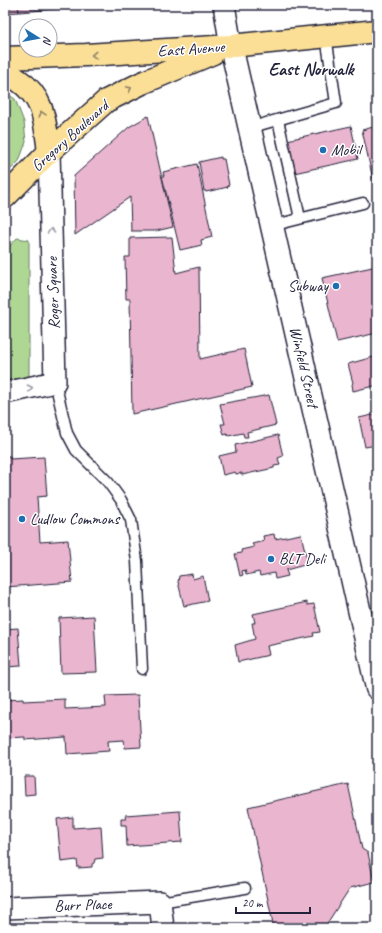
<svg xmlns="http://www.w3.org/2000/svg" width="382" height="933" font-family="Caveat,sans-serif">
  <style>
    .green { fill: #afd794; stroke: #687c68 }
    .building { fill: #eab5ce; stroke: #22223b }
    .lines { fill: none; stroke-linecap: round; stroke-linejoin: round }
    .service-casing { stroke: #22223b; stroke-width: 13 }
    .minor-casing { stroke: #22223b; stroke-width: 24 }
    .secondary-casing { stroke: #22223b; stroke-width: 25 }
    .primary-casing { stroke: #22223b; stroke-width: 25 }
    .service { stroke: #fff; stroke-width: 10 }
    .minor { stroke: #fff; stroke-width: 21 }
    .secondary { stroke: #fff; stroke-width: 22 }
    .primary { stroke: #fbdf96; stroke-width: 22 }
    .oneway { stroke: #8e8068 }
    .oneway2 { stroke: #9c9ca7 }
    .poi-dot { fill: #1f6fb2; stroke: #fff; stroke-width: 1.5 }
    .labels { text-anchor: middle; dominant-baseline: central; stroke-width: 3; stroke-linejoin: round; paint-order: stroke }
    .street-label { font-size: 16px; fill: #22223b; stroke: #fff }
    .poi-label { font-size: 16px; fill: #22223b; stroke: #fff; text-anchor: start }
    .quarter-label { font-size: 18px; font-weight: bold; fill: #22223b; stroke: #fff }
  </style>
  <rect width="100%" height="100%" fill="#fff"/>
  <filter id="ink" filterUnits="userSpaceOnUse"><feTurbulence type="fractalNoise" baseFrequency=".025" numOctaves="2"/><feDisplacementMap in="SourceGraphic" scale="8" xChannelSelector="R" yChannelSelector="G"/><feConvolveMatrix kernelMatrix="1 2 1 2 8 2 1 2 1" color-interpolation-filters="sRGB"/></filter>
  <g filter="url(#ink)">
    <g class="green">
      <polygon points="5,92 15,99 24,122 26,142 19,161 5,175"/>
      <polygon points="17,238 29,240 29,376 5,381 5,251"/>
    </g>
    <g class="building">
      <polygon points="5,5 18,5 19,12 5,13"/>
      <polygon points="18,5 56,5 56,9 19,12"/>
      <polygon points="56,5 93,5 93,6 56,9"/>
      <polygon points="148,116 173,227 156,231 131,231 130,197 75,235 74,176 129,127"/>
      <polygon points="351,126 358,159 294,173 287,140"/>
      <polygon points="377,126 377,193 376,193 362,130"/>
      <polygon points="221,157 221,159 224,159 229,185 227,186 228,187 206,192 206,191 204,191 199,162"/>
      <polygon points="197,164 212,237 201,240 202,245 180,250 162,176 164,176 163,172"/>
      <polygon points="172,237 176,273 199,267 200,359 244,349 252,387 132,414 130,299 126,299 125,257 130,257 130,238"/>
      <polygon points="377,266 377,298 374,298 377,310 377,333 337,342 322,278"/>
      <polygon points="377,356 377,390 376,386 374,386 353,391 352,384 353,383 348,364"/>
      <polygon points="269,395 276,425 247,432 248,437 244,437 243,433 228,436 227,434 224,435 221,424 225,424 220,404"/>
      <polygon points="377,414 377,445 365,447 359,418"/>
      <polygon points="278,435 283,456 278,458 280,465 274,466 274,468 242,475 242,473 236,474 235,472 223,475 219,456 236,452 235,445"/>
      <polygon points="5,456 10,456 10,459 44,457 47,496 37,497 40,542 68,540 72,582 5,587"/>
      <polygon points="274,534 275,539 301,534 308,564 286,570 288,576 275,579 274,573 260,576 259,572 246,575 245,570 242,571 243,575 240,576 235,554 242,553 241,550 254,547 252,544 264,541 263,536"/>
      <polygon points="192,574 193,579 203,576 208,601 184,606 178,582 179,576"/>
      <polygon points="307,602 307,605 314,604 320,632 313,633 314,636 267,646 269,655 238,662 235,645 255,639 252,623 255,623 253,614"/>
      <polygon points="94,616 97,672 61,673 59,618"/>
      <polygon points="18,628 21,666 5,667 5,629"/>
      <polygon points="138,695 141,747 125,748 124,740 108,741 109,751 67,754 66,737 25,740 25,737 5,738 5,700 23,699 23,701 65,699 65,709 106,707 105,696"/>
      <polygon points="24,776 34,776 35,794 25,795"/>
      <polygon points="348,784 362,849 368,853 374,882 350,888 324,928 274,928 248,807"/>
      <polygon points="180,811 182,842 127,846 126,825 121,825 121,819 126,819 125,815"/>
      <polygon points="73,817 73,828 101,826 103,858 95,859 94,863 92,864 92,867 78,868 77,860 61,862 57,819"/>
    </g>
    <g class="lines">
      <defs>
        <g id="service">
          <polyline points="278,120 300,218"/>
          <polyline points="249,128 336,103 326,36"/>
          <polyline points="271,226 363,203"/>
          <polyline points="55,382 67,433 76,450 108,482 121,500 131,520 137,561 142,669"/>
          <polyline points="160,902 245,888"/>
        </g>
        <g id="minor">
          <polyline points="224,5 231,46"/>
          <polyline points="5,393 55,382 49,152"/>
          <polyline points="5,908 160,902 163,928"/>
        </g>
        <polyline id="secondary" points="231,46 377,688"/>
        <g id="primary">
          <polyline points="5,58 86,55 231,46 377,31"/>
          <path d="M5,72C10,74 14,77 18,80C45,98 45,123 49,152"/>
          <polyline points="5,197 49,152 106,101 142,83 213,53"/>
        </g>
      </defs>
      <use href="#service" class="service-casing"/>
      <use href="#minor" class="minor-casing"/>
      <use href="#secondary" class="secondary-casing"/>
      <use href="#primary" class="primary-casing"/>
      <use href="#service" class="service"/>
      <use href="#minor" class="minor"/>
      <use href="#secondary" class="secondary"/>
      <use href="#primary" class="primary"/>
    </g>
    <defs><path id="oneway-chevron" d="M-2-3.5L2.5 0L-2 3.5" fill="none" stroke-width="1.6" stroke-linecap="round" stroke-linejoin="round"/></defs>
    <g class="oneway">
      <use href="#oneway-chevron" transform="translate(94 55) rotate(177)"/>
      <use href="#oneway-chevron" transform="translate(129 89) rotate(-28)"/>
      <use href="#oneway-chevron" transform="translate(42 114) rotate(-106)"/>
    </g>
    <g class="oneway2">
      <use href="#oneway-chevron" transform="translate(51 231) rotate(-92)"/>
      <use href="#oneway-chevron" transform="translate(30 388) rotate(-12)"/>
    </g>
  </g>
  <g class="poi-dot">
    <circle cx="323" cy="150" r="4"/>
    <circle cx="336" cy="286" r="4"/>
    <circle cx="22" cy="519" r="4"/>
    <circle cx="271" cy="559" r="4"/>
  </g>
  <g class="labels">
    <g class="street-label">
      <text transform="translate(191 49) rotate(-4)">East Avenue</text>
      <text transform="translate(70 136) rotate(-42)">Gregory Boulevard</text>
      <text transform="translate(53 293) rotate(-92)">Roger Square</text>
      <text transform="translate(304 367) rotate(77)">Winfield Street</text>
      <text transform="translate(83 905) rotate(-2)">Burr Place</text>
    </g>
    <g class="poi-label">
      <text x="331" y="150">Mobil</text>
      <text x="328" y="286" text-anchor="end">Subway</text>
      <text x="30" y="519">Ludlow Commons</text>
      <text x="279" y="559">BLT Deli</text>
    </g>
    <g class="quarter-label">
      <text x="311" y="69">East Norwalk</text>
    </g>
  </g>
  <rect width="382" height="933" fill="none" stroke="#fff" stroke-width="20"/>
  <rect x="10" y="10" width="362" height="913" fill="none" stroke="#22223b" stroke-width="1.5" filter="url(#ink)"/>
  <g transform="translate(38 38) rotate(101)"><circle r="19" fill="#ffffff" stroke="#a7a7b1"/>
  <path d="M0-3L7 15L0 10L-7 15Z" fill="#1f6fb2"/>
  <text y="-6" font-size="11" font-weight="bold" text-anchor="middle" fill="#22223b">N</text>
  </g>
  <path d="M236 907v6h74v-6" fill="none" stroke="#22223b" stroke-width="2"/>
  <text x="242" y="907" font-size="12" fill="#22223b" stroke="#ffffff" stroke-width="3" paint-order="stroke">20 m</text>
</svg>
